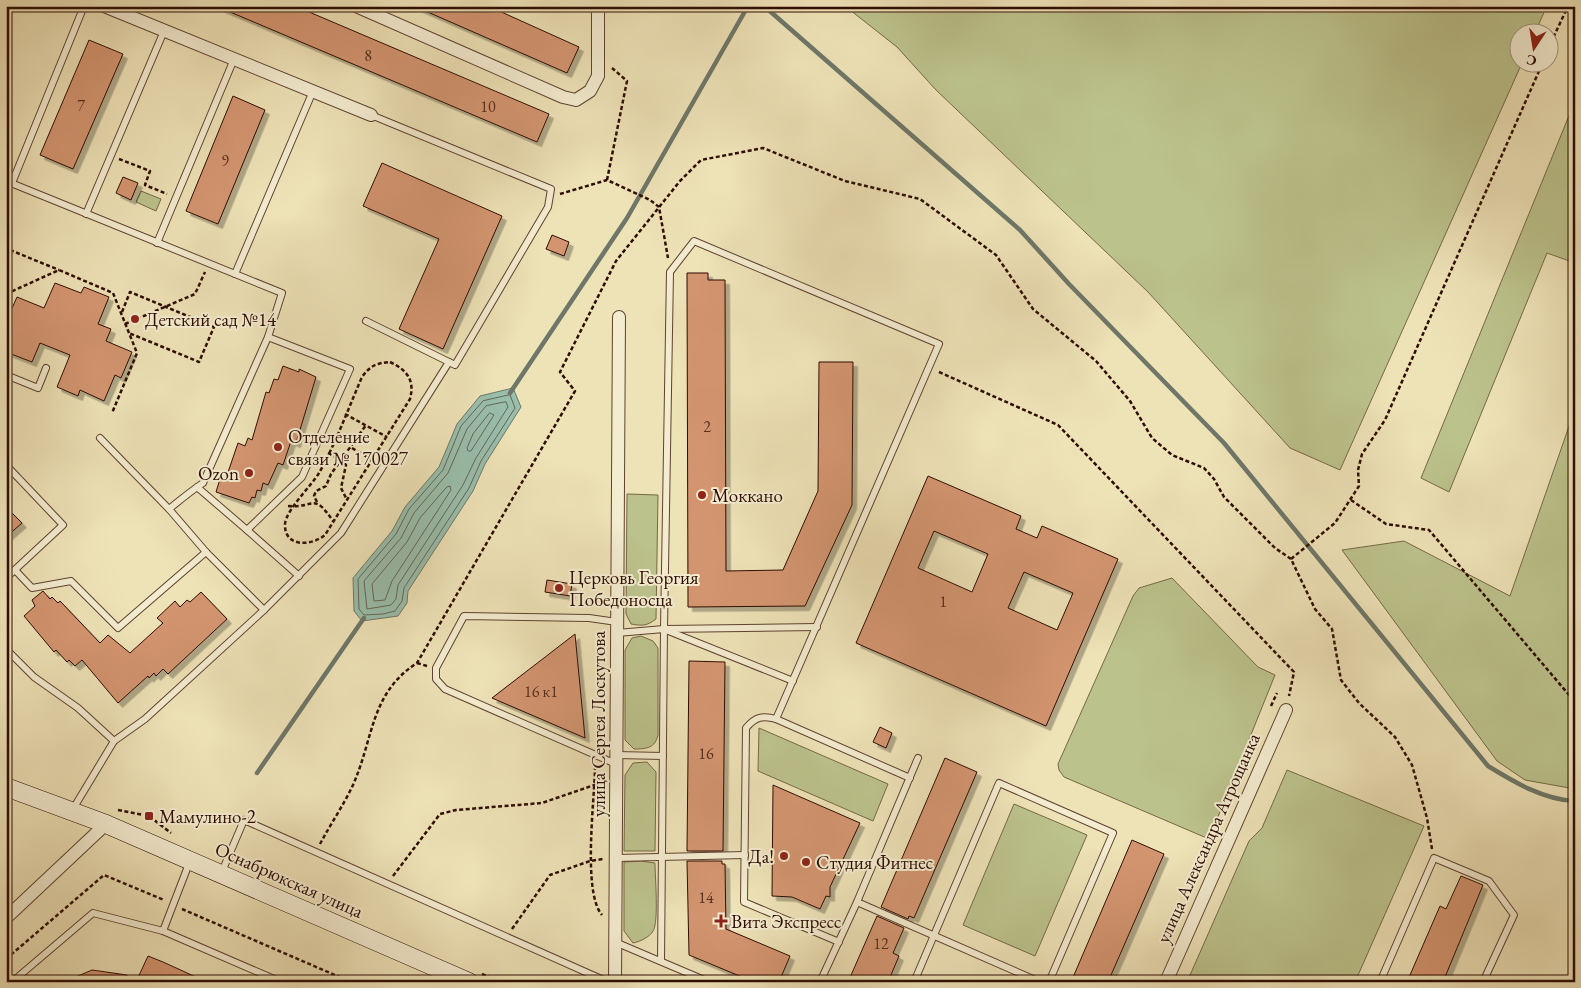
<svg xmlns="http://www.w3.org/2000/svg" width="1581" height="988" font-family="'EB Garamond',serif">
  <style>
    .green { fill: #bcc28c; stroke: #756847 }
    .water { fill: #99beac; stroke: #6e7768 }
    .lines { fill: none; stroke-linecap: round; stroke-linejoin: round }
    .shore { stroke: #646657; stroke-width: 1 }
    .stream { stroke: #6e7768; stroke-width: 4.5 }
    .building { fill: #d39570; stroke: #2e0d02; fill-rule: evenodd; filter: url(#shadow) }
    .lane-casing { stroke: #5e422f; stroke-width: 8 }
    .street-casing { stroke: #5e422f; stroke-width: 14 }
    .secondary-casing { stroke: #2e0d02; stroke-width: 19 }
    .path { stroke: #2e0d02; stroke-width: 2.5; stroke-dasharray: 4 2.5; stroke-linecap: butt }
    .lane { stroke: #f4ecd0; stroke-width: 6 }
    .street { stroke: #f4ecd0; stroke-width: 12 }
    .secondary { stroke: #f4ecd0; stroke-width: 18 }
    .poi-dot { fill: #8f2418; stroke: #f4ecd0; stroke-width: 2 }
    .labels { text-anchor: middle; dominant-baseline: central; stroke-width: 4; stroke-linejoin: round; paint-order: stroke }
    .number-label { font-size: 16px; fill: #572f1e }
    .poi-label { font-size: 19px; fill: #2e0d02; stroke: #f4ecd0; text-anchor: start }
    .street-label { font-size: 19px; fill: #2e0d02; stroke: #f4ecd0 }
  </style>
  <defs>
    <filter id="shadow"><feDropShadow dx="4.5" dy="4.5" stdDeviation="0" flood-color="#0004"/></filter>
  </defs>
  <rect width="100%" height="100%" fill="#eee2b7"/>
  <filter id="stains"><feTurbulence type="fractalNoise" baseFrequency=".004" numOctaves="4"/><feColorMatrix values="0 0 0 0 .2 0 0 0 0 .09 0 0 0 0 .02 0 0 0 .5 -.17"/></filter>
  <radialGradient id="worn" r=".72"><stop offset=".6" stop-color="#630" stop-opacity="0"/><stop offset="1" stop-color="#630" stop-opacity=".3"/></radialGradient>
  <g class="green">
    <polygon points="845,6 1547,6 1535,32 1518,32 1518,62 1522,63 1340,470 1290,448 1148,292 936,90 897,47"/>
    <polygon points="1575,101 1575,263 1547,253 1449,492 1421,478"/>
    <polygon points="141,191 161,199 156,211 136,202"/>
    <polygon points="1575,409 1575,789 1525,780 1497,761 1342,550 1404,541 1510,596"/>
    <path d="M627,494L658,495L656,619C647,626 642,626 631,624L626,614Z"/>
    <polygon points="1172,578 1258,667 1275,675 1209,839 1064,777 1059,770 1058,764 1133,596 1139,588"/>
    <path d="M641,636L653,641L658,648V735C655,748 647,749 634,749L625,740V650L632,638Z"/>
    <polygon points="759,728 888,784 873,821 758,771"/>
    <polygon points="647,762 656,772 655,851 624,851 625,775 633,763"/>
    <polygon points="1287,770 1424,826 1355,982 1187,982 1249,841 1262,828"/>
    <polygon points="1014,804 1087,835 1035,956 963,925"/>
    <path d="M641,861L655,863C655,876 659,922 653,931C650,937 639,942 633,943L624,931V862Z"/>
  </g>
  <polygon class="water" points="513,388 521,407 485,464 473,491 408,591 407,603 398,616 362,621 354,611 353,578 392,531 405,507 439,467 457,424 480,396"/>
  <g class="lines">
    <g class="shore">
      <polygon points="510,395 515,408 481,461 469,488 404,588 402,601 395,611 383,614 364,615 359,609 358,579 396,534 409,509 443,470 461,426 483,401"/>
      <polygon points="506,402 508,407 476,458 463,485 398,585 396,599 391,605 367,609 364,581 401,538 414,513 448,473 467,429 486,406"/>
      <polygon points="490,413 494,415 471,451 468,451 467,448 473,434"/>
      <polygon points="447,487 450,486 451,490 392,581 385,600 374,601 372,584 407,542 420,518"/>
    </g>
    <g class="stream">
      <path d="M764,6L1020,230L1069,284L1224,443L1488,766C1514,782 1544,800 1575,801"/>
      <polyline points="510,393 627,218 748,6"/>
      <polyline points="257,773 364,618"/>
    </g>
  </g>
  <g class="building">
    <polygon points="216,6 295,6 549,114 537,142"/>
    <polygon points="414,6 488,6 579,47 567,73"/>
    <polygon points="89,40 123,54 73,169 40,155"/>
    <polygon points="233,96 265,110 218,224 186,211"/>
    <polygon points="382,163 502,216 443,349 399,329 439,239 363,206"/>
    <polygon points="123,177 138,183 131,200 116,193"/>
    <polygon points="552,235 569,242 564,256 546,249"/>
    <polygon points="687,273 708,273 708,280 725,280 726,571 783,570 818,491 819,362 853,362 852,505 805,606 688,607"/>
    <polygon points="55,283 81,293 84,287 109,297 98,324 111,329 106,341 132,352 121,378 115,375 104,401 80,390 78,396 57,387 70,355 40,343 32,362 6,352 6,322 17,297 44,308"/>
    <polygon points="283,366 299,372 299,369 316,377 296,443 291,441 283,465 278,463 268,485 263,483 261,491 257,490 255,498 252,497 249,503 216,492 220,479 225,481 238,443 245,446 248,438 252,440 266,392 269,393 274,379 278,380"/>
    <path d="M928,476L1021,516L1016,529L1037,538L1042,526L1118,559L1046,726L856,643ZM934,531L988,554L972,592L918,568ZM1024,572L1073,593L1057,630L1008,608Z"/>
    <polygon points="6,507 22,523 6,537"/>
    <polygon points="547,580 572,584 570,596 545,592"/>
    <polygon points="43,591 50,599 52,597 58,603 60,601 100,643 108,635 130,653 163,623 157,618 175,601 180,607 187,600 190,602 201,592 227,619 168,674 163,669 156,676 154,673 149,678 148,676 118,703 82,660 75,666 69,660 67,662 56,650 54,652 24,616 35,606 32,600"/>
    <polygon points="575,634 583,717 585,738 492,698"/>
    <polygon points="689,661 725,662 723,851 687,851"/>
    <polygon points="880,727 892,733 886,748 873,742"/>
    <polygon points="945,758 977,772 914,918 909,916 908,919 881,907"/>
    <polygon points="773,785 860,823 830,887 830,897 826,896 820,909 792,897 772,896"/>
    <polygon points="1132,840 1164,854 1108,982 1071,982"/>
    <polygon points="687,861 722,861 722,864 725,864 726,929 790,956 779,982 754,982 689,955"/>
    <polygon points="1461,876 1483,885 1443,982 1407,982 1440,906 1446,909"/>
    <polygon points="877,916 904,928 893,953 899,956 888,982 848,982"/>
    <polygon points="148,956 163,962 207,982 136,982"/>
    <polygon points="92,970 127,975 127,982 64,982"/>
  </g>
  <g class="lines">
    <defs>
      <g id="lane">
        <polyline points="6,12 9,6"/>
        <polyline points="6,181 282,293 268,337"/>
        <polyline points="12,183 84,6"/>
        <polyline points="86,214 164,31"/>
        <polyline points="157,243 234,59"/>
        <polyline points="235,274 313,91"/>
        <polyline points="366,321 455,365 548,207 551,189 371,115"/>
        <polyline points="6,375 38,388 46,368"/>
        <polyline points="100,438 169,509"/>
        <polyline points="6,465 63,525 6,578"/>
        <polyline points="247,530 299,576"/>
        <polyline points="15,570 32,588 71,581 118,628 206,552"/>
        <polyline points="264,610 341,533 449,362"/>
        <polyline points="666,630 793,681"/>
        <polyline points="617,633 664,629 817,627"/>
        <polyline points="6,649 34,677 78,708 114,741"/>
        <polyline points="616,755 663,756"/>
        <polyline points="616,764 445,689 436,679 436,668 464,616 589,618 617,622"/>
        <path d="M73,809L114,741L145,719L264,610L206,552L169,509C180,500 191,491 203,483L268,337L350,369L302,477L247,530L197,487"/>
        <polyline points="616,858 745,855"/>
        <polyline points="190,861 163,931 281,982"/>
        <polyline points="221,874 244,820 608,982"/>
        <polyline points="857,902 1040,982"/>
        <polyline points="615,942 709,982"/>
        <path d="M839,942L744,902L746,728C755,717 763,715 776,719L910,778"/>
        <polyline points="661,961 664,629 670,272 694,241 939,344 776,719"/>
        <polyline points="12,982 93,913 163,931"/>
        <polyline points="820,982 857,902 918,758"/>
        <polyline points="914,982 999,783 1113,833 1049,982"/>
        <polyline points="1380,982 1434,858 1489,881 1514,915 1483,982"/>
      </g>
      <g id="street">
        <polyline points="104,6 371,115"/>
        <polyline points="356,6 563,97 576,100 590,91 598,76 598,6"/>
        <polyline points="6,918 106,824"/>
        <polyline points="615,982 619,317"/>
        <polyline points="1166,982 1286,710"/>
      </g>
      <polyline id="secondary" points="6,787 106,824 469,982"/>
    </defs>
    <use href="#lane" class="lane-casing"/>
    <use href="#street" class="street-casing"/>
    <use href="#secondary" class="secondary-casing"/>
    <g class="path">
      <polyline points="1548,49 1568,6"/>
      <polyline points="119,159 150,171 145,185 167,194"/>
      <polyline points="607,180 627,81 612,68"/>
      <polyline points="560,194 607,180 650,200 659,207 668,258"/>
      <polyline points="10,250 59,270"/>
      <polyline points="6,294 59,270 113,293 137,353 112,413"/>
      <polyline points="122,312 130,292 214,327 199,362 129,333"/>
      <polyline points="125,324 195,294 205,272"/>
      <path d="M390,362C407,370 415,380 410,399L325,535C312,546 284,548 285,524C286,510 312,485 319,473C336,443 348,409 362,377C370,366 376,363 390,362Z"/>
      <polyline points="939,372 1058,425 1294,672 1289,696"/>
      <polyline points="345,414 387,437"/>
      <polyline points="352,448 372,460"/>
      <polyline points="328,453 341,460 346,465 341,488 347,500"/>
      <polyline points="1351,500 1386,524 1429,530 1575,702"/>
      <polyline points="317,502 314,496 316,491 326,486 331,474 366,425"/>
      <path d="M288,506C316,508 313,492 333,521"/>
      <polyline points="1291,559 1335,523 1359,486 1358,470 1362,454 1385,420 1543,62"/>
      <polyline points="417,663 427,666"/>
      <polyline points="1271,706 1277,693"/>
      <path d="M595,766C595,798 582,892 602,915"/>
      <polyline points="118,810 149,816 171,833"/>
      <path d="M320,844C330,825 343,806 352,787C374,740 369,694 417,663L575,391L560,372L616,261L680,181L701,160L763,148L845,181L920,199L996,255L1033,309L1096,361L1130,401L1152,438L1172,455L1204,468L1214,479L1224,497L1275,548L1291,559L1315,609L1332,629L1341,680L1359,703L1395,737L1412,765L1427,818L1432,849"/>
      <polyline points="393,876 440,814 456,810 542,803 603,782"/>
      <polyline points="182,909 351,982"/>
      <polyline points="512,929 550,875 590,861 603,859"/>
      <polyline points="6,959 104,875 164,900"/>
      <polyline points="482,974 500,982"/>
    </g>
    <use href="#lane" class="lane"/>
    <use href="#street" class="street"/>
    <use href="#secondary" class="secondary"/>
  </g>
  <g class="poi-dot">
    <circle cx="135" cy="319" r="5"/>
    <circle cx="278" cy="447" r="5"/>
    <circle cx="249" cy="473" r="5"/>
    <circle cx="702" cy="495" r="5"/>
    <circle cx="559" cy="588" r="5"/>
    <rect x="144" y="811" width="10" height="10" rx="2.5"/>
    <circle cx="784" cy="856" r="5"/>
    <circle cx="806" cy="862" r="5"/>
    <path d="M718.5 913.5h5v5h5v5h-5v5h-5v-5h-5v-5h5z"/>
  </g>
  <g class="labels">
    <g class="number-label">
      <text x="368" y="55">8</text>
      <text x="81" y="105">7</text>
      <text x="488" y="106">10</text>
      <text x="225" y="160">9</text>
      <text x="707" y="426">2</text>
      <text x="943" y="601">1</text>
      <text x="541" y="691">16 к1</text>
      <text x="706" y="753">16</text>
      <text x="706" y="897">14</text>
      <text x="881" y="943">12</text>
    </g>
    <g class="poi-label">
      <text x="145" y="319">Детский сад №14</text>
      <text x="288" y="436">Отделение<tspan x="288" dy="22">связи № 170027</tspan></text>
      <text x="239" y="473" text-anchor="end">Ozon</text>
      <text x="712" y="495">Моккано</text>
      <text x="569" y="577">Церковь Георгия<tspan x="569" dy="22">Победоносца</tspan></text>
      <text x="159" y="816">Мамулино-2</text>
      <text x="774" y="856" text-anchor="end">Да!</text>
      <text x="816" y="862">Студия Фитнес</text>
      <text x="731" y="921">Вита Экспресс</text>
    </g>
    <g class="street-label">
      <text transform="translate(598 724) rotate(-90)">улица Сергея Лоскутова</text>
      <text transform="translate(1208 838) rotate(-66)">улица Александра Атрощанка</text>
      <text transform="translate(289 880) rotate(24)">Оснабрюкская улица</text>
    </g>
  </g>
  <rect width="1581" height="988" fill="none" stroke="#eee2b7" stroke-width="25"/>
  <rect x="8" y="8" width="1566" height="973" fill="none" stroke="#2e0d02" stroke-width="2.5"/>
  <rect x="12" y="12" width="1556" height="963" fill="none" stroke="#2e0d02"/>
  <g transform="translate(1534 48) rotate(192)"><circle r="24" fill="#f4ecd0" stroke="#a5937e"/>
  <path d="M0-4L9 19L0 12L-9 19Z" fill="#8f2418"/>
  <text y="-8" font-size="14" font-weight="bold" text-anchor="middle" fill="#2e0d02">С</text>
  </g>
  <rect width="100%" height="100%" filter="url(#stains)"/>
  <rect width="100%" height="100%" fill="url(#worn)"/>
</svg>
